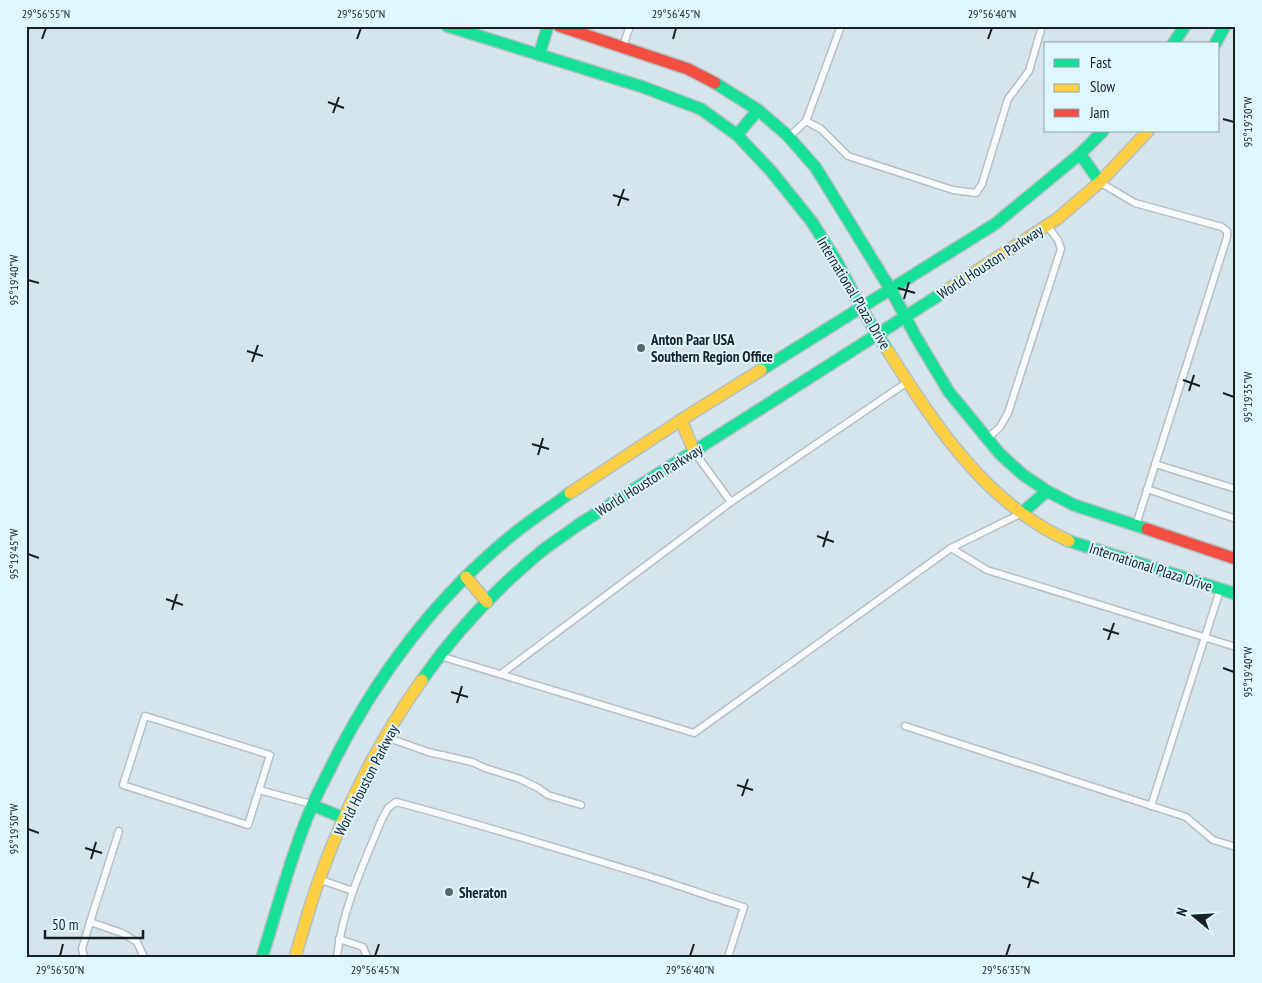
<svg xmlns="http://www.w3.org/2000/svg" width="1262" height="983" font-family="'PT Sans Narrow',sans-serif">
  <style>
    .lines { fill: none; stroke-linecap: round; stroke-linejoin: round }
    .lane-casing { stroke: #b3c0c4; stroke-width: 9 }
    .fast-casing { stroke: #b3c0c4; stroke-width: 14 }
    .slow-casing { stroke: #b3c0c4; stroke-width: 14 }
    .jam-casing { stroke: #b3c0c4; stroke-width: 14 }
    .lane { stroke: #f9fbfc; stroke-width: 6 }
    .fast { stroke: #16e098; stroke-width: 11 }
    .slow { stroke: #ffcf43; stroke-width: 11 }
    .jam { stroke: #f24e42; stroke-width: 11 }
    .ticks { fill: none; stroke: #162125; stroke-width: 2 }
    .poi-dot { fill: #59666a; stroke: #def6fe; stroke-width: 2 }
    .labels { text-anchor: middle; dominant-baseline: central; stroke-width: 4; stroke-linejoin: round; paint-order: stroke }
    .street-label { font-size: 15px; fill: #162125; stroke: #def6fe }
    .poi-label { font-size: 15px; font-weight: bold; fill: #162125; stroke: #def6fe; text-anchor: start }
    .neatline { fill: none; stroke: #162125; stroke-width: 2 }
    .ticks-label { font-size: 12px; text-anchor: middle; fill: #162125 }
  </style>
  <rect width="100%" height="100%" fill="#d5e5eb"/>
  <g class="lines">
    <defs>
      <g id="lane">
        <polyline points="623,46 630,26"/>
        <polyline points="806,121 841,26"/>
        <polyline points="789,137 806,121 821,129 848,156 953,190 976,193 982,184 1008,99 1029,71 1042,26"/>
        <polyline points="1101,183 1135,203 1222,227 1227,231 1227,237 1136,525"/>
        <polyline points="988,438 1000,427 1008,413 1061,249 1058,240 1048,227"/>
        <polyline points="695,453 731,502"/>
        <polyline points="1155,464 1236,489"/>
        <polyline points="1147,489 1236,519"/>
        <polyline points="1020,514 951,548 987,570 1236,647"/>
        <polyline points="440,656 694,733 951,548"/>
        <polyline points="501,674 731,502 906,383"/>
        <polygon points="145,716 270,755 248,825 123,785"/>
        <polyline points="905,726 1186,817 1213,840 1236,847"/>
        <polyline points="386,737 428,752 472,762 485,768 520,779 538,788 548,795 581,805"/>
        <polyline points="259,790 311,804"/>
        <polyline points="1151,806 1220,590"/>
        <polyline points="119,831 90,922 122,933 137,942 144,957"/>
        <polyline points="321,880 353,891"/>
        <polyline points="339,939 363,947 367,957"/>
        <polyline points="84,957 82,949 90,922"/>
        <path d="M337,957C342,909 364,863 382,819L388,808L396,802C480,824 563,850 645,875C678,885 710,897 744,907L728,957"/>
      </g>
      <g id="fast">
        <polyline points="447,26 643,87 701,109 737,135 771,171 812,222 837,262 861,308 888,351"/>
        <polyline points="1173,44 1185,26"/>
        <polyline points="1215,44 1225,26"/>
        <polyline points="539,55 548,26"/>
        <polyline points="715,83 758,110 787,135 816,168 891,290 916,337 949,392 1000,454 1022,474 1047,491 1074,505 1147,529"/>
        <polyline points="737,135 758,110"/>
        <polyline points="1080,154 1100,182"/>
        <polyline points="761,370 995,224 1080,154 1103,131"/>
        <polyline points="1022,513 1047,491"/>
        <polyline points="1069,541 1236,594"/>
        <path d="M422,680C454,634 494,591 537,555C550,544 565,535 578,525L944,292"/>
        <polyline points="312,805 344,818"/>
        <path d="M262,957C278,907 291,855 312,806C317,794 324,781 330,769C375,677 439,592 521,528C537,516 553,505 570,493"/>
      </g>
      <g id="slow">
        <polyline points="944,292 1057,219 1100,182 1148,131"/>
        <path d="M888,351C935,425 986,504 1069,541"/>
        <polyline points="681,420 694,451"/>
        <polyline points="570,493 681,420 761,370"/>
        <polyline points="466,577 487,602"/>
        <path d="M295,957C303,931 310,905 319,880C344,811 379,740 422,680"/>
      </g>
      <g id="jam">
        <polyline points="559,26 688,69 715,83"/>
        <polyline points="1147,529 1236,559"/>
      </g>
    </defs>
    <use href="#lane" class="lane-casing"/>
    <use href="#fast" class="fast-casing"/>
    <use href="#slow" class="slow-casing"/>
    <use href="#jam" class="jam-casing"/>
    <use href="#lane" class="lane"/>
    <use href="#fast" class="fast"/>
    <use href="#slow" class="slow"/>
    <use href="#jam" class="jam"/>
  </g>
  <path class="ticks" d="M42,39L46,28M357,39L361,28M673,39L676,28M988,39L992,28M328,102L344,108M333,113L339,97M1223,119L1234,122M613,195L629,200M618,206L624,189M28,280L39,283M898,288L915,293M904,299L909,282M247,351L263,356M252,362L258,345M1183,380L1200,386M1189,391L1194,375M1223,393L1234,397M532,444L549,449M538,455L543,438M817,536L834,542M823,547L828,531M28,554L39,558M166,599L183,605M172,610L177,594M1103,629L1119,634M1108,640L1114,623M1223,668L1234,672M451,692L468,697M457,703L462,686M737,785L753,790M742,796L748,779M28,829L39,833M85,848L102,853M91,859L96,842M1022,877L1039,883M1028,888L1033,872M60,956L63,944M375,956L379,944M690,956L694,944M1006,956L1010,944"/>
  <g class="poi-dot">
    <circle cx="641" cy="348" r="5"/>
    <circle cx="449" cy="892" r="5"/>
  </g>
  <g class="labels">
    <g class="street-label">
      <text transform="translate(990 262) rotate(-33)">World Houston Parkway</text>
      <text transform="translate(854 293) rotate(59)">International Plaza Drive</text>
      <text transform="translate(649 480) rotate(-32)">World Houston Parkway</text>
      <text transform="translate(1151 567) rotate(18)">International Plaza Drive</text>
      <text transform="translate(366 780) rotate(-63)">World Houston Parkway</text>
    </g>
    <g class="poi-label">
      <text x="651" y="339">Anton Paar USA<tspan x="651" dy="17">Southern Region Office</tspan></text>
      <text x="459" y="892">Sheraton</text>
    </g>
  </g>
  <rect width="1262" height="983" fill="none" stroke="#def6fe" stroke-width="55"/>
  <rect x="1044" y="42" width="175" height="90" fill="#def6fe" stroke="#8ea1a7"/>
  <rect x="1054" y="59" width="25" height="8" fill="#16e098" stroke="#8ea1a7"/>
  <text x="1090" y="68" font-size="15" fill="#162125">Fast</text>
  <rect x="1054" y="84" width="25" height="8" fill="#ffcf43" stroke="#8ea1a7"/>
  <text x="1090" y="92" font-size="15" fill="#162125">Slow</text>
  <rect x="1054" y="109" width="25" height="8" fill="#f24e42" stroke="#8ea1a7"/>
  <text x="1090" y="118" font-size="15" fill="#162125">Jam</text>
  <g transform="translate(1194 916) rotate(288)" stroke="#def6fe" stroke-width="4" paint-order="stroke">
  <path d="M0-4L9 19L0 12L-9 19Z" fill="#162125"/>
  <text y="-8" font-size="14" font-weight="bold" text-anchor="middle" fill="#162125">N</text>
  </g>
  <path d="M45 930v8h98v-8" fill="none" stroke="#162125" stroke-width="2.5"/>
  <text x="52" y="930" font-size="15" fill="#162125" stroke="#def6fe" stroke-width="4" paint-order="stroke">50 m</text>
  <rect x="28" y="28" width="1206" height="928" class="neatline"/>
  <g class="ticks-label">
    <text x="46" y="18">29°56'55"N</text>
    <text x="361" y="18">29°56'50"N</text>
    <text x="676" y="18">29°56'45"N</text>
    <text x="992" y="18">29°56'40"N</text>
    <text transform="translate(1248 122) rotate(-90)" y="4">95°19'30"W</text>
    <text transform="translate(14 280) rotate(-90)" y="4">95°19'40"W</text>
    <text transform="translate(1248 397) rotate(-90)" y="4">95°19'35"W</text>
    <text transform="translate(14 554) rotate(-90)" y="4">95°19'45"W</text>
    <text transform="translate(1248 672) rotate(-90)" y="4">95°19'40"W</text>
    <text transform="translate(14 829) rotate(-90)" y="4">95°19'50"W</text>
    <text x="60" y="974">29°56'50"N</text>
    <text x="375" y="974">29°56'45"N</text>
    <text x="690" y="974">29°56'40"N</text>
    <text x="1006" y="974">29°56'35"N</text>
  </g>
</svg>
